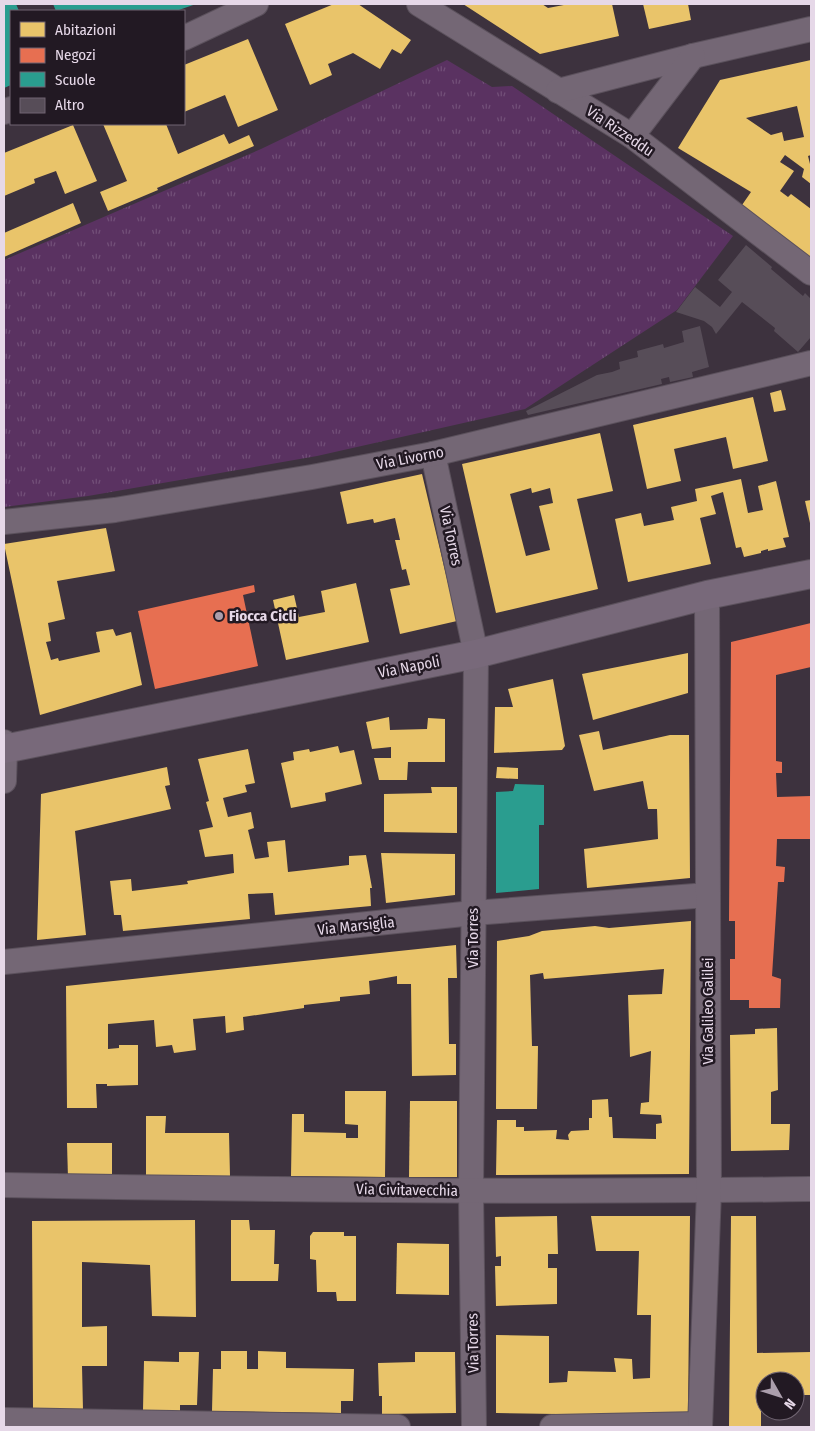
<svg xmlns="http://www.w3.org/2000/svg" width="815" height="1431" font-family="'Fira Sans Condensed',sans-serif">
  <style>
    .grass { fill: url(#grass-tufts) }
    .homes { fill: #e9c46a; fill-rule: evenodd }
    .shops { fill: #e76f51 }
    .schools { fill: #2a9d8f }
    .building { fill: #574d58 }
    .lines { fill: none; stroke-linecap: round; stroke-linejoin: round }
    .street-casing { stroke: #5b515c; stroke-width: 26 }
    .secondary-casing { stroke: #5b515c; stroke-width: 30 }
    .street { stroke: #746775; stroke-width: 24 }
    .secondary { stroke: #78697a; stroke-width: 28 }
    .poi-dot { fill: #ab9eac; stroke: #221923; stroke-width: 2 }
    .labels { text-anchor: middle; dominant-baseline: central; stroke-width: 5; stroke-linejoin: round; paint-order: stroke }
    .street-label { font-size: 15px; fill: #e6d8e8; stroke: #221923 }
    .poi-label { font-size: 15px; font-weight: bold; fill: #e6d8e8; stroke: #221923; text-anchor: start }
  </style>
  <defs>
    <pattern id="grass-tufts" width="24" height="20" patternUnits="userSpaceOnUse" patternTransform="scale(1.25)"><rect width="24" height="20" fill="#5a3261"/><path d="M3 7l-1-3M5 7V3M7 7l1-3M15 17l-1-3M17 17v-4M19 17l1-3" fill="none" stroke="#724f78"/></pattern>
  </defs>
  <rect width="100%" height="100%" fill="#3d323e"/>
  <polygon class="grass" points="447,60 492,87 512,86 733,236 677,310 525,409 317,456 88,496 4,507 4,260 261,149"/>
  <g class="homes">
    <polygon points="334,4 358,4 411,40 401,54 392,49 380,69 353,53 328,64 332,75 310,85 285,24"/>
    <polygon points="463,4 542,4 548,8 569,4 612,4 619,36 540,54"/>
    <polygon points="643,4 688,4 691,20 649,29"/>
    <polygon points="248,39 278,110 238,127 225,95 184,112 184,65"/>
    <path d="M811,60V155L808,156L811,168V184L802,177L804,169L785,155L780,162L794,171L780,191L788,197L791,194L811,209V259L742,205L751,192L678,148L720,80ZM797,106L804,137L784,141L782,132L771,135L746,118Z"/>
    <polygon points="103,124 166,124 178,154 224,134 229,144 249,135 254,146 157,188 158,190 108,211 100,192 127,181"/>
    <polygon points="73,125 97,181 65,194 56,171 34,179 35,183 4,196 4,153"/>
    <polygon points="73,203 81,223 4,257 4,233"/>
    <polygon points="781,390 786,410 774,412 770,393"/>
    <polygon points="753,397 768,461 733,469 726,437 674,449 681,481 647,489 633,425"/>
    <path d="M600,433L613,491L577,499L598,589L496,613L462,464ZM531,488L532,493L550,488L553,503L539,506L550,550L526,556L510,494Z"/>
    <polygon points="422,474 457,621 400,634 390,589 410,585 406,569 402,570 395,540 400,540 395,518 374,523 373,519 347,524 340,492"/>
    <polygon points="741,479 748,513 763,510 758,486 776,481 789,537 783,538 786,547 768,551 768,549 761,551 761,553 744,557 741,547 736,548 723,492 711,496 716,514 700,518 711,564 628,582 615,519 641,513 644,526 674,520 671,507 697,501 695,489"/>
    <polygon points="811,500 811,523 810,523 805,501"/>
    <polygon points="106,528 115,571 57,581 65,619 48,623 51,641 46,642 51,660 58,658 59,661 100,652 96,632 113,629 116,636 131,632 142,685 40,715 4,544"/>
    <polygon points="356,583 369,642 286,660 273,600 294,595 299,617 325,612 321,591"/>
    <polygon points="688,653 688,693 593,720 582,674"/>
    <polygon points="553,679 565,746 562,750 494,753 495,707 513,707 508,689"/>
    <polygon points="389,717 390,730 427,729 428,718 445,719 445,762 408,762 407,780 379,780 374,758 391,758 391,747 372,749 366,722"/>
    <polygon points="599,731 603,750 670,735 689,735 690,878 587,888 584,849 658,839 657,809 648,809 643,781 594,791 579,735"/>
    <polygon points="338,746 340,753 354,750 362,784 325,793 326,801 291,808 281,763 294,760 293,752 309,749 310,752"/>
    <polygon points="248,749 255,783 245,785 247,792 223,798 228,817 251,812 254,828 248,830 255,859 269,857 267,842 285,840 288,872 349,865 349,856 366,855 372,888 370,888 371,906 275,915 273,893 248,894 250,919 123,931 121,915 114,915 110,881 131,879 132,891 188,884 187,881 234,873 233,854 205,857 199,830 213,827 206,802 209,801 198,759"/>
    <polygon points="167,767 170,785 165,786 171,809 75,831 86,935 37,940 41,794"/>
    <polygon points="497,767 518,768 518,779 496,778"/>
    <polygon points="431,787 457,787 457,833 384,832 384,794 432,793"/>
    <polygon points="381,853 455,854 455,895 386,903"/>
    <polygon points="691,921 689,1174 496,1175 497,1120 516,1120 516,1127 524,1127 524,1131 557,1130 556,1139 569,1140 568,1135 571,1131 589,1130 589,1118 592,1118 592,1100 608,1099 609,1117 612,1117 613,1138 656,1139 656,1124 662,1123 661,1115 640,1114 641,1103 649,1102 651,1051 630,1057 628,995 662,994 664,969 544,979 543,973 530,975 532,1046 538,1046 537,1109 496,1109 497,941 529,936 542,931 595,926 609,928"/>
    <polygon points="456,945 457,978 448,978 449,1044 456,1044 456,1075 412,1076 411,984 397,984 397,976 369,981 370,994 340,997 340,1001 304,1005 304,1008 243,1017 244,1030 226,1033 225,1016 193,1019 196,1050 174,1053 172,1045 156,1047 154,1020 108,1024 108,1049 119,1048 119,1045 138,1045 138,1085 107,1086 107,1084 96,1084 97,1108 67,1108 66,986"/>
    <polygon points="777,1028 778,1090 771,1092 771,1124 790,1124 789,1150 731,1151 730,1035 755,1034 755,1029"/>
    <polygon points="345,1091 386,1091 385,1177 291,1176 292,1114 304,1114 304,1132 346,1133 346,1138 358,1138 358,1125 345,1124"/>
    <polygon points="410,1101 457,1101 457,1177 409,1177"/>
    <polygon points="146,1116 166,1116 165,1133 229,1133 230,1176 146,1177"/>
    <polygon points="67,1143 112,1143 112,1177 68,1178"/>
    <polygon points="557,1216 558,1254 548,1254 548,1268 557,1268 557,1304 496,1306 495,1266 501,1266 501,1256 496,1257 495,1217"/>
    <polygon points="591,1216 690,1216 688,1416 496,1413 496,1335 549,1336 549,1383 567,1382 568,1371 616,1372 614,1358 632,1359 633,1379 650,1378 651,1315 637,1315 639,1251 596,1251"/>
    <polygon points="731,1216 756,1216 757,1353 811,1352 811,1395 795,1395 795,1381 765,1381 765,1396 761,1396 761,1427 729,1427"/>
    <polygon points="195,1220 196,1317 152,1316 150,1265 82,1262 82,1327 107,1326 107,1366 82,1366 83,1410 33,1408 32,1221"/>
    <polygon points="231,1220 249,1220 250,1230 275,1230 274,1264 279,1264 278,1281 231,1281"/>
    <polygon points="313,1232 344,1232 344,1236 356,1236 356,1301 337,1301 336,1292 317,1292 316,1260 310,1259 310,1236"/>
    <polygon points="397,1243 449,1244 449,1295 396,1294"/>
    <polygon points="221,1351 247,1351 247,1369 258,1369 258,1351 286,1352 286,1368 354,1369 353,1401 341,1401 341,1413 212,1411 213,1369 221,1369"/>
    <polygon points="179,1352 199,1352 197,1405 180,1405 180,1411 143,1410 144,1361 179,1362"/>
    <polygon points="415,1352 455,1352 456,1413 382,1414 382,1396 379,1396 378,1363 415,1362"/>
  </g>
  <g class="shops">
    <polygon points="254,585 255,592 243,595 258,666 155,689 138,611"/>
    <polygon points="811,623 811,667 776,675 776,761 782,762 782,773 776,773 777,797 811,796 811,839 777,839 776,866 785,867 784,882 778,882 772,976 781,979 780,1008 749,1008 749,1000 730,1000 730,959 735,959 735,921 729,921 731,642"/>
  </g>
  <g class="schools">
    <polygon points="4,4 16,4 19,11 11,11 11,85 4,88"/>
    <polygon points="53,4 196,4 176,11 56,11"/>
    <polygon points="515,784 544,785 544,825 539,825 539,889 496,893 496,792 513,791"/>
  </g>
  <g class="building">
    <polygon points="746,245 772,267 771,269 803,296 805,293 811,299 811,337 798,352 774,331 775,328 742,302 716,334 712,327 704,321 676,312 695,287 720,307 732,292 718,280"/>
    <polygon points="700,326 709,367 692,372 693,377 670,382 669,377 661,379 662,384 528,415 526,411 597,375 612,372 620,369 619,362 638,357 637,351 663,344 664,348 684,342 682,331"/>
  </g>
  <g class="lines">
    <defs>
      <g id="street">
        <polyline points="419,4 632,136 811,273"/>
        <polyline points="184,38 256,4"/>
        <polyline points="558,91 693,56 811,29"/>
        <polyline points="4,112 11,109"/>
        <polyline points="632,136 693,56"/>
        <polyline points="433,454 476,654 471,1191 474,1427"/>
        <polyline points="4,522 115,510 312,477 433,454 811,363"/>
        <polyline points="4,742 5,749 4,781"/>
        <polyline points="4,962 473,913 708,895"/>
        <path d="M4,1185C273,1190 542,1193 811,1189"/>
        <polyline points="4,1420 398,1427"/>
        <polyline points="552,1427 700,1424"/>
        <polyline points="700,1427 709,1191 707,595"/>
      </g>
      <polyline id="secondary" points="4,749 476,654 707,595 811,574"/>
    </defs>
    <use href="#street" class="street-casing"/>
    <use href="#secondary" class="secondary-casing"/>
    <use href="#street" class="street"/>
    <use href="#secondary" class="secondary"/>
  </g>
  <circle class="poi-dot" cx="219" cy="616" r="5"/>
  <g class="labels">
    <g class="street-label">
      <text transform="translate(620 131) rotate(34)">Via Rizzeddu</text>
      <text transform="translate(410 458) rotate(-11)">Via Livorno</text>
      <text transform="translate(451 536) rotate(78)">Via Torres</text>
      <text transform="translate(409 667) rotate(-11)">Via Napoli</text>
      <text transform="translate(356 926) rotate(-6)">Via Marsiglia</text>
      <text transform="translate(473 938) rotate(-90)">Via Torres</text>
      <text transform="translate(708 1011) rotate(-90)">Via Galileo Galilei</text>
      <text transform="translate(407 1190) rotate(1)">Via Civitavecchia</text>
      <text transform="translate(473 1343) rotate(-91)">Via Torres</text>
    </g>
    <g class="poi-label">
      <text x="229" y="616">Fiocca Cicli</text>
    </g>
  </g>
  <rect width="815" height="1431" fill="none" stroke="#e6d8e8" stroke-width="10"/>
  <rect x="10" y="10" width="175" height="115" fill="#221923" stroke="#706572"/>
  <rect x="20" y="22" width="25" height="15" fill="#e9c46a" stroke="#706572"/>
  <text x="55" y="35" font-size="15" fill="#e6d8e8">Abitazioni</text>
  <rect x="20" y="48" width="25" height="15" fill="#e76f51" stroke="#706572"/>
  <text x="55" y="60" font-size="15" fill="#e6d8e8">Negozi</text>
  <rect x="20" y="72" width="25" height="15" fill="#2a9d8f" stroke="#706572"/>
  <text x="55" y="85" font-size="15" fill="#e6d8e8">Scuole</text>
  <rect x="20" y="98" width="25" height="15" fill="#574d58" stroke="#706572"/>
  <text x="55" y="110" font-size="15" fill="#e6d8e8">Altro</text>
  <g transform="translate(780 1396) rotate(129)"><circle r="24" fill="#221923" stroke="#706572"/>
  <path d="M0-4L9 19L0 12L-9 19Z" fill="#ab9eac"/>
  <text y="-8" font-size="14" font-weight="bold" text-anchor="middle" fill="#e6d8e8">N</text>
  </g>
</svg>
